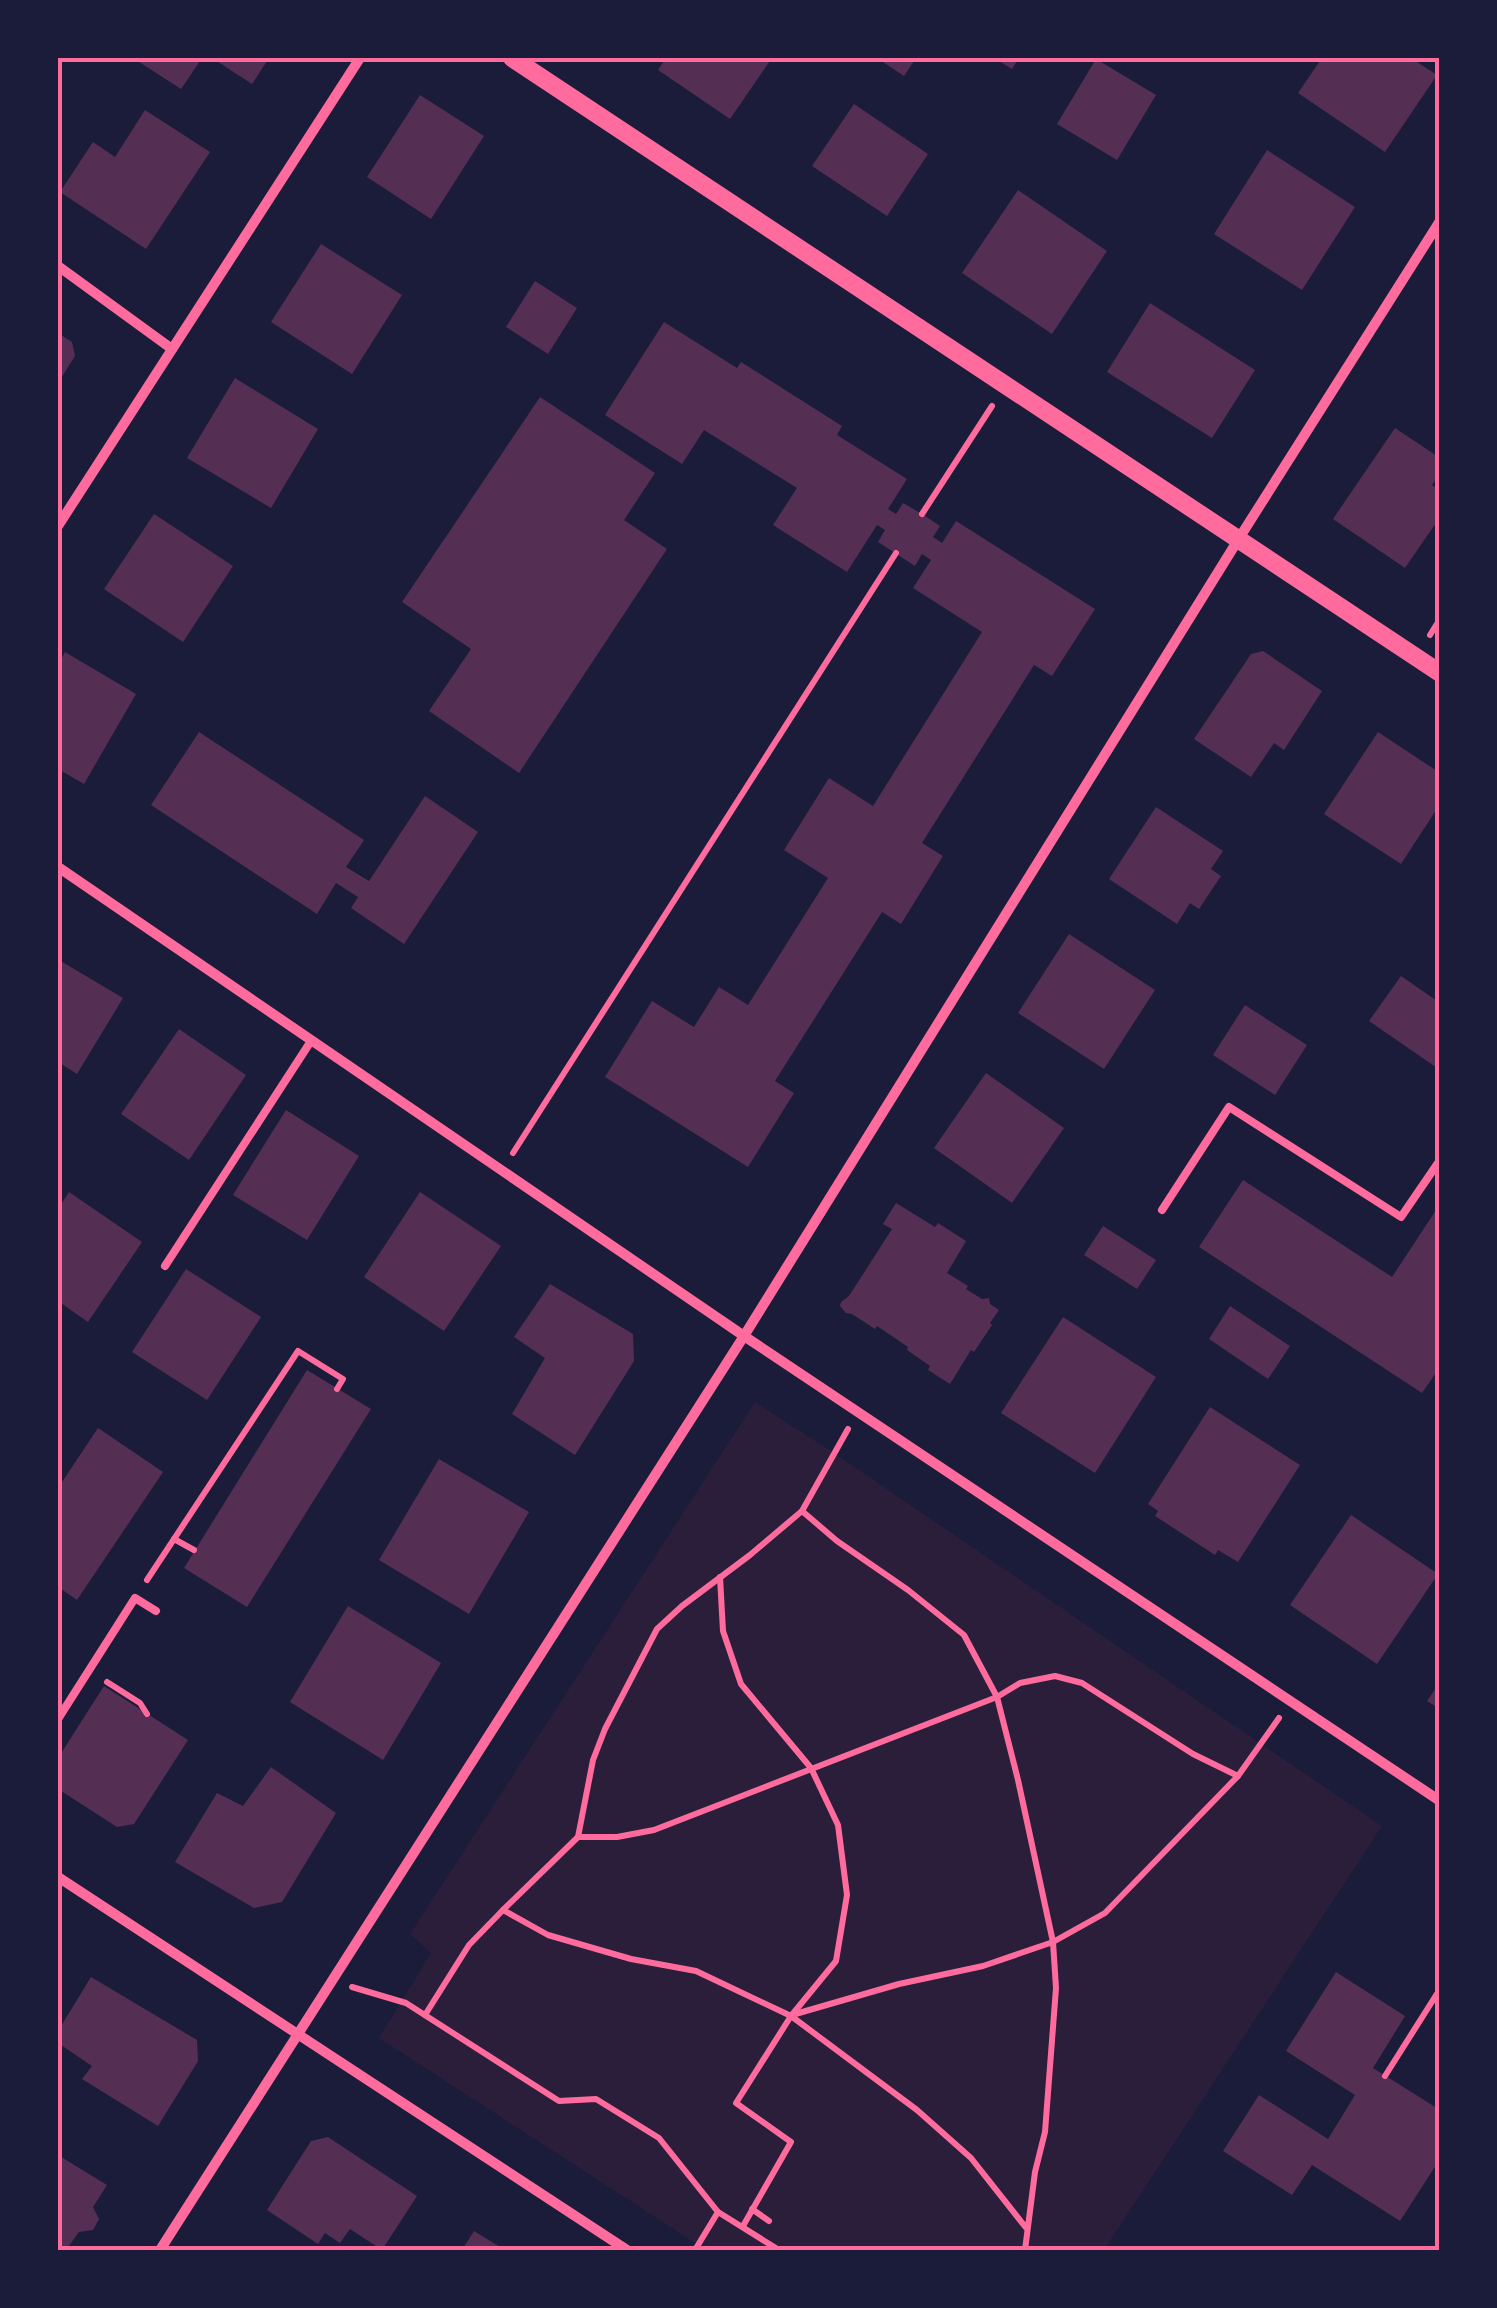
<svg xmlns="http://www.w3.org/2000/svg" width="1497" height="2308" font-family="'Libre Baskerville',serif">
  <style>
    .green { fill: #2a1e3b }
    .building { fill: #542f53 }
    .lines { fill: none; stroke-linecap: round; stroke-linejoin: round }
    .path { stroke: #ff6b9d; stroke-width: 6 }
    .service { stroke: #ff6b9d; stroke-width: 8 }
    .minor { stroke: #ff6b9d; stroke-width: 10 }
    .tertiary { stroke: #ff6b9d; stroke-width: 18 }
    .neatline { fill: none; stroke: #ff6b9d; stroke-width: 4 }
  </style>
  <rect width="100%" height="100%" fill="#1b1b3a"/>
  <polygon class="green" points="755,1402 834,1453 1382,1826 1104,2250 706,2250 379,2038 431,1953 410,1934"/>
  <g class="building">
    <polygon points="133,58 202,58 181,89"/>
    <polygon points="212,58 269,58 252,84"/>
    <polygon points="666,58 772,58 730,119 658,70"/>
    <polygon points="877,58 916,58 904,76"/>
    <polygon points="994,58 1019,58 1012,69"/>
    <polygon points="1322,58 1411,58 1437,75 1385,152 1298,93"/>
    <polygon points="1096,59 1156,95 1117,160 1057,124"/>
    <polygon points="420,95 484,136 431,219 367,177"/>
    <polygon points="854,104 928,154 887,216 812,166"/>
    <polygon points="145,110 210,152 146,249 60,192 93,142 115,157"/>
    <polygon points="1267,150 1355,207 1302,290 1214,234"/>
    <polygon points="1018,190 1107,251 1052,334 962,273"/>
    <polygon points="321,244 402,295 352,374 271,322"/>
    <polygon points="535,281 577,308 548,354 506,327"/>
    <polygon points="1150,303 1255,370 1212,438 1107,372"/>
    <polygon points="664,322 737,368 741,362 842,426 837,435 907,479 888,509 896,514 903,503 922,514 940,526 933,537 942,543 956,521 1095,609 1052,676 1034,665 922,843 943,856 901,924 882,912 775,1081 794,1093 748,1167 605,1077 652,1001 694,1027 719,987 748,1005 828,878 784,850 829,778 873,806 982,632 913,588 931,560 922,554 915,566 878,542 885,530 877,525 847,572 773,525 797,488 704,430 682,464 605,415"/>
    <polygon points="58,333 72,342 75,356 58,383"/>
    <polygon points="235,378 318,429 271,508 187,458"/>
    <polygon points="540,397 655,473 624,520 667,549 519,773 429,711 471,649 402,602"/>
    <polygon points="1395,428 1440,458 1440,474 1432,485 1440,491 1440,517 1405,568 1333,519"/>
    <polygon points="154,514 233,566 183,642 104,589"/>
    <polygon points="1263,651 1322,691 1284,750 1274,743 1251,777 1194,739 1251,654"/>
    <polygon points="65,652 136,694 84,784 58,769 58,665"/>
    <polygon points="199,732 364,840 346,867 369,881 425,796 478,832 404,944 351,908 358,897 336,883 317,914 151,805"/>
    <polygon points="1378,732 1440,773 1440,804 1401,864 1324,814"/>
    <polygon points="1156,807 1223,851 1211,869 1221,876 1199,909 1190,903 1177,924 1109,879"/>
    <polygon points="1069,934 1155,990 1104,1069 1018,1013"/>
    <polygon points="59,960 123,998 77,1074 58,1062"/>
    <polygon points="1401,976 1440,1003 1440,1070 1369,1021"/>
    <polygon points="1245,1005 1307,1045 1275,1095 1213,1055"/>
    <polygon points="179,1029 246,1075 189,1160 121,1114"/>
    <polygon points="986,1073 1064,1128 1012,1203 934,1148"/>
    <polygon points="286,1110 359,1156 307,1240 233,1195"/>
    <polygon points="1243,1180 1392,1277 1440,1204 1440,1367 1422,1393 1199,1247"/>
    <polygon points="69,1192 142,1242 88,1322 58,1301 58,1209"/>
    <polygon points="420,1192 501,1246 444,1331 364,1277"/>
    <polygon points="896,1203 935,1227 938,1223 966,1241 947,1273 968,1286 966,1289 982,1299 989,1298 990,1304 999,1310 990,1323 992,1325 974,1352 971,1350 950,1384 928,1370 930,1366 907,1350 908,1347 877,1326 875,1329 852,1314 846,1313 840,1306 841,1302 849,1296 892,1229 883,1224"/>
    <polygon points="1103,1226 1156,1260 1137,1289 1084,1255"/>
    <polygon points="186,1269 261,1317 207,1400 132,1352"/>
    <polygon points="550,1284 633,1334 634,1361 575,1455 512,1414 545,1358 514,1337"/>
    <polygon points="1230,1306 1290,1346 1268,1379 1209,1339"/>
    <polygon points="1063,1317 1156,1377 1095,1473 1001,1413"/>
    <polygon points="307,1370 371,1409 247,1607 184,1568"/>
    <polygon points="1210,1407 1300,1465 1238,1562 1218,1550 1215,1555 1155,1516 1158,1511 1148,1504"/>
    <polygon points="98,1428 163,1472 77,1600 58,1587 58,1488"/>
    <polygon points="439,1459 529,1512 469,1614 379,1560"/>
    <polygon points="1351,1515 1438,1574 1377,1664 1290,1605"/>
    <polygon points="348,1606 441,1663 383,1760 290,1702"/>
    <polygon points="1440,1682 1440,1709 1427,1701"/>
    <polygon points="104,1686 188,1740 134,1824 117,1827 58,1789 58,1758"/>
    <polygon points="271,1767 336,1813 282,1902 254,1908 175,1862 217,1793 243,1806"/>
    <polygon points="1336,1972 1405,2016 1373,2068 1440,2110 1440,2159 1400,2221 1312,2165 1292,2195 1223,2151 1259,2095 1328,2139 1355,2095 1286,2051"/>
    <polygon points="91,1977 197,2040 198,2061 158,2126 82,2079 92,2066 58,2043 58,2031"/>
    <polygon points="328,2137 417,2196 382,2250 350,2229 340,2243 325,2233 318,2244 267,2210 311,2141"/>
    <polygon points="58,2155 107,2185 93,2207 99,2219 93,2230 79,2232 66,2250 58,2250"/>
    <polygon points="474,2231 505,2250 462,2250"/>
  </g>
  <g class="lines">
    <g class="path">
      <polyline points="922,514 992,406"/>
      <polyline points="1430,635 1440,619"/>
      <polyline points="513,1153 896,553"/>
      <polyline points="802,1511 848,1429"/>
      <polyline points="174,1539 194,1550"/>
      <polyline points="720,1577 723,1631 741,1684 811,1768 838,1825 847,1895 836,1961 791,2016 736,2103 791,2142 743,2226"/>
      <polyline points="147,1580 298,1351 343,1379 337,1389"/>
      <polyline points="107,1682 140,1703 147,1714"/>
      <polyline points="578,1837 617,1837 654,1830 997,1697 1020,1683 1055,1676 1082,1683 1193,1754 1238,1776"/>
      <polyline points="352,1987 406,2003 559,2101 596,2099 659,2138 718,2212 779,2250"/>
      <polyline points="425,2015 469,1945 503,1910"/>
      <polyline points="792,2015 899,1984 983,1966 1053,1942 1105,1913 1238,1776 1279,1718"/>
      <polyline points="1385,2076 1440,1989"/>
      <polyline points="752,2209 769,2221"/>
      <polyline points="695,2250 718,2212"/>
      <polyline points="1025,2250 1035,2172 1045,2132 1056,1988 1053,1942 1018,1780 997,1697 964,1635 908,1590 837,1541 802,1511 750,1555 682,1606 657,1629 605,1729 593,1760 578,1837 503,1910 548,1935 631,1959 696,1971 791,2016 917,2110 971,2158 1027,2229"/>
    </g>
    <g class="service">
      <polyline points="1162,1210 1229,1107 1401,1217 1440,1160"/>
      <polyline points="165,1266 311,1041"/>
      <polyline points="58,1719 135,1598 156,1611"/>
    </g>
    <g class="minor">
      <polyline points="58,266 172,349"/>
      <polyline points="58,526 360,58"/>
      <polyline points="58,867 744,1336 1440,1801"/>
      <polyline points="58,1877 627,2250"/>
      <polyline points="160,2250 744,1336 1238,540 1440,221"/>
    </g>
    <polyline class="tertiary" points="512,58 1440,673"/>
  </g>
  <rect width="1497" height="2308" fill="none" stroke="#1b1b3a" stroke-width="120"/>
  <rect x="60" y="60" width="1377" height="2188" class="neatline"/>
</svg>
